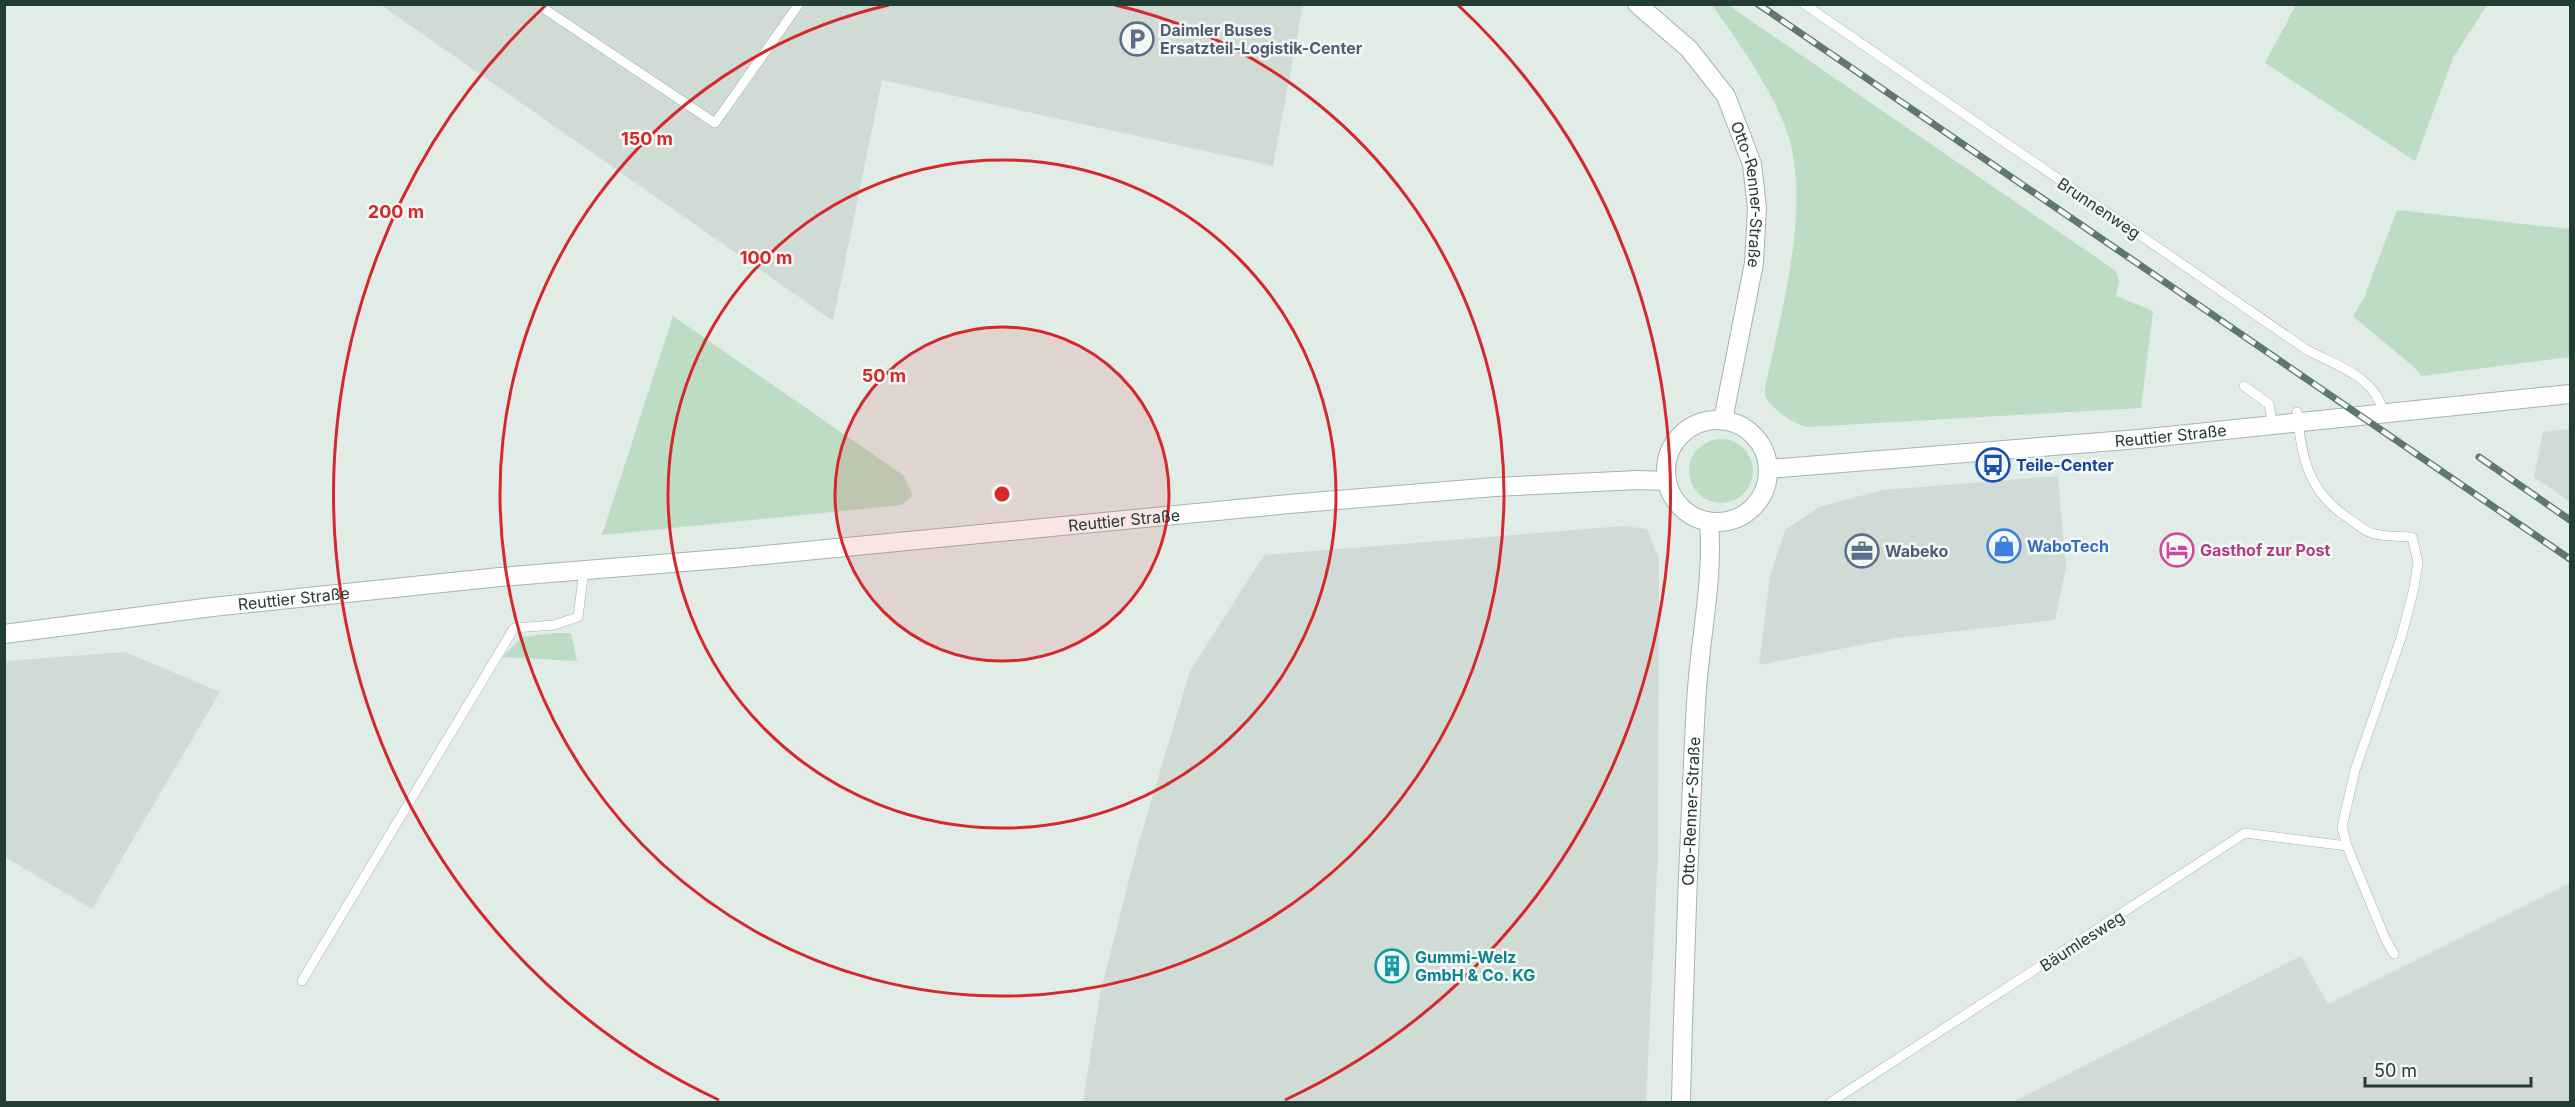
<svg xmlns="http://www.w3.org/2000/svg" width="2575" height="1107" font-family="Inter,sans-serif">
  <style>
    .built { fill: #d1dbd6 }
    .green { fill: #bcdcc3 }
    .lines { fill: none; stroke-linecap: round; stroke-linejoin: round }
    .service-casing { stroke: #a5b4ae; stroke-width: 10 }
    .minor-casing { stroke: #a5b4ae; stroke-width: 20 }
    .tertiary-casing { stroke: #a5b4ae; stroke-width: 20 }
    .secondary-casing { stroke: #a1b7ae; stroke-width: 20 }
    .service { stroke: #fff; stroke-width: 9 }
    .minor { stroke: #fff; stroke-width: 18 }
    .tertiary { stroke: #fff; stroke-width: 18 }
    .secondary { stroke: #fff; stroke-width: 18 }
    .rail-casing { stroke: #5e776f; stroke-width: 7 }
    .rail { stroke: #f3f8f5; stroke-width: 4.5; stroke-dasharray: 14; stroke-linecap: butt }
    .ring { fill: none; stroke: #d62828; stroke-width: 3 }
    .labels { text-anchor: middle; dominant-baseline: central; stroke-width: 5; stroke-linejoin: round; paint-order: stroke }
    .service-label { font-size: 16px; font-weight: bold; fill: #4e5e75; stroke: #f3f8f5; text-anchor: start }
    .street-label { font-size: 16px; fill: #233c34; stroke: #f3f8f5 }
    .transit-label { font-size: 16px; font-weight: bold; fill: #164399; stroke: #f3f8f5; text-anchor: start }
    .shop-label { font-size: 16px; font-weight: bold; fill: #366cbe; stroke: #f3f8f5; text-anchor: start }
    .hotel-label { font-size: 16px; font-weight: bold; fill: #b23c85; stroke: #f3f8f5; text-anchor: start }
    .culture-label { font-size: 16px; font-weight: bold; fill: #0d838f; stroke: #f3f8f5; text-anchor: start }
    .centre { fill: #d62828; stroke: #f3f8f5; stroke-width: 3 }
    .ring-label { font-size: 18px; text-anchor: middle; font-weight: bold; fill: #d62828; stroke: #f3f8f5; stroke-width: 5; stroke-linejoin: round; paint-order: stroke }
  </style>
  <rect width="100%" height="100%" fill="#e2ece7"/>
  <g class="built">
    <polygon points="381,5 1303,5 1273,166 882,80 833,321"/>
    <polygon points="2570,429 2570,502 2534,477 2543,432"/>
    <polygon points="2058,476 2066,567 2055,620 1896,638 1759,665 1770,576 1785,530 1819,507 1882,490"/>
    <polygon points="1624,526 1647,529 1659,559 1658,851 1646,1102 1083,1102 1100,994 1136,852 1190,671 1264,555"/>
    <polygon points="125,652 220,692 92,909 5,857 5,661"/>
    <polygon points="2570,883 2570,1102 2013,1102 2301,956 2328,1004"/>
  </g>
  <g class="green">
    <path d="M1712,5H1728L2116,271L2119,282L2116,296L2153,311L2141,408L1807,427C1790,422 1776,412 1765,397V389C1781,311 1814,202 1785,126C1767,82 1739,43 1712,5Z"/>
    <polygon points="2296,5 2487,5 2453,58 2415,161 2265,63"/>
    <polygon points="2397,210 2570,229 2570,357 2421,376 2414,367 2353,316 2364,298"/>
    <polygon points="673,316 903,475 913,495 902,505 602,535"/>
    <circle cx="1721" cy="471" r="32"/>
    <polygon points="555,633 571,633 577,661 502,657 522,637"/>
  </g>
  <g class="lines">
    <defs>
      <g id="service">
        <path d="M1804,4L2307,350C2338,366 2376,377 2384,414"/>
        <polyline points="546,10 715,123 799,4"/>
        <polyline points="2244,386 2269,404 2273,426"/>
        <path d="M2297,412C2302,459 2308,493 2351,520C2358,525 2367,533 2375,534C2387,537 2400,536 2412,537L2418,562L2414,588L2401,638L2355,770L2342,827L2347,846L2385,938L2394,954"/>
        <polyline points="302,981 514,628 554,625 578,617 584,570"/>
        <polyline points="1831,1102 2245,833 2347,846"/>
      </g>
      <g id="minor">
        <path id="s1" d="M1637,4L1689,49L1726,96L1752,164L1757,208L1754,263L1723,420"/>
      </g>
      <g id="tertiary">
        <path id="s2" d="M1681,1102C1684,969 1689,836 1696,703C1699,643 1714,581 1709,522"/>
      </g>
      <g id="secondary">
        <circle cx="1717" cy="471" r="51"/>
        <path id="s3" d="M1768,469L2139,439L2570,394"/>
        <path id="s4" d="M4,634L212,607L500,577L733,558L1289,504L1495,487L1638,480L1667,481"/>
      </g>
    </defs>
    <use href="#service" class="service-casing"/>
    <use href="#minor" class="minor-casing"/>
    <use href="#tertiary" class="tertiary-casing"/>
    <use href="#secondary" class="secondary-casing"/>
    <use href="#service" class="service"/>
    <use href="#minor" class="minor"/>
    <use href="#tertiary" class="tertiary"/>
    <use href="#secondary" class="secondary"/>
    <defs>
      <g id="rail">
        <polyline points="1758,4 2570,559"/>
        <polyline points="2479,457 2570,520"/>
      </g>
    </defs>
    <use href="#rail" class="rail-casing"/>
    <use href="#rail" class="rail"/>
  </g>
  <circle cx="1002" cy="494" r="167" fill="#d62828" fill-opacity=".12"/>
  <g class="ring">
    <circle cx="1002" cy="494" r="167"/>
    <circle cx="1002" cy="494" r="334"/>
    <path d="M1115 5A502 502 0 1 1 889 5"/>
    <path d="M719 1100A669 669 0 0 1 546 5M1458 5A669 669 0 0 1 1285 1100"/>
  </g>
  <defs>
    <symbol id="parking-ring" viewBox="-11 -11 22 22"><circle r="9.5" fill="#f3f8f5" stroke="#5c6f8a" stroke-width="1.5"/><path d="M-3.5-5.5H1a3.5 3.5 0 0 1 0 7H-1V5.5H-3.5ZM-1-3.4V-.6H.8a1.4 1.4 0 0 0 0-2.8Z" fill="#5c6f8a"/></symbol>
    <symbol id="bus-ring" viewBox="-11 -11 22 22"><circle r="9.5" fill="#f3f8f5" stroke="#1a4fb4" stroke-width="1.5"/><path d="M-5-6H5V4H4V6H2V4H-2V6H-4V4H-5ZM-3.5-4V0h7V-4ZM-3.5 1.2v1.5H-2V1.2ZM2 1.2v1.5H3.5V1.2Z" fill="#1a4fb4"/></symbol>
    <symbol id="shop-ring" viewBox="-11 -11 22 22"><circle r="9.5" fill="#f3f8f5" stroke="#3f7fe0" stroke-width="1.5"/><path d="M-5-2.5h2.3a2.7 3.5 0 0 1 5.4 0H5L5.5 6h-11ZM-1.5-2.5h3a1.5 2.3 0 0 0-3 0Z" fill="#3f7fe0"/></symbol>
    <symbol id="hotel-ring" viewBox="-11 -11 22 22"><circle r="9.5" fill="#f3f8f5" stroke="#d1479c" stroke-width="1.5"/><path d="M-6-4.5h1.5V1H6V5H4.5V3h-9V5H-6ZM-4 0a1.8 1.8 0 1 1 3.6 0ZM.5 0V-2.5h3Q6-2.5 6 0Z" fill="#d1479c"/></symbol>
    <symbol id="office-ring" viewBox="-11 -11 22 22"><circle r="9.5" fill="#f3f8f5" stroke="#5c6f8a" stroke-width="1.5"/><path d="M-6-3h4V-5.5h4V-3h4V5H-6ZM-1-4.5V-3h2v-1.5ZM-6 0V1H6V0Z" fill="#5c6f8a"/></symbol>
    <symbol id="building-ring" viewBox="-11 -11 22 22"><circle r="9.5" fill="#f3f8f5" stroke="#0f9aa8" stroke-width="1.5"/><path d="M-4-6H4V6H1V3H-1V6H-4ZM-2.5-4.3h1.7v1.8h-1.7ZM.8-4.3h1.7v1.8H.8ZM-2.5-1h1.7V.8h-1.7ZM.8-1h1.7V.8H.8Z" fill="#0f9aa8"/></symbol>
  </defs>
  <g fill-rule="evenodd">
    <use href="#parking-ring" x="1118" y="20" width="38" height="38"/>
    <use href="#bus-ring" x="1974" y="446" width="38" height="38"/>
    <use href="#shop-ring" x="1985" y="527" width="38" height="38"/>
    <use href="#hotel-ring" x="2158" y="531" width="38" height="38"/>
    <use href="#office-ring" x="1843" y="532" width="38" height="38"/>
    <use href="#building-ring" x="1373" y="947" width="38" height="38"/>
  </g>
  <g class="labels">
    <g class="service-label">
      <text x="1160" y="30">Daimler Buses<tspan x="1160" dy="18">Ersatzteil-Logistik-Center</tspan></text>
      <text x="1885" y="551">Wabeko</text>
    </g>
    <g class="street-label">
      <text stroke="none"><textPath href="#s1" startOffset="231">Otto-Renner-Straße</textPath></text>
      <text transform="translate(2099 208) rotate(34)">Brunnenweg</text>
      <text stroke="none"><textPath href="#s3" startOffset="404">Reuttier Straße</textPath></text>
      <text stroke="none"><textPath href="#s4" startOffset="1126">Reuttier Straße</textPath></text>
      <text stroke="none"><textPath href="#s4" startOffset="292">Reuttier Straße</textPath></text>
      <text stroke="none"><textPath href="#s2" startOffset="291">Otto-Renner-Straße</textPath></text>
      <text transform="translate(2082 941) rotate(-33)">Bäumlesweg</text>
    </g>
    <g class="transit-label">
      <text x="2016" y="465">Teile-Center</text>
    </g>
    <g class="shop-label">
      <text x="2027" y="546">WaboTech</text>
    </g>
    <g class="hotel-label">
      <text x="2200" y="550">Gasthof zur Post</text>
    </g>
    <g class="culture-label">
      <text x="1415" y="957">Gummi-Welz<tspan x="1415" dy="18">GmbH &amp; Co. KG</tspan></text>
    </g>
  </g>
  <circle cx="1002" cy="494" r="9" class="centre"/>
  <g class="ring-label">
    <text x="647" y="145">150 m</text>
    <text x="396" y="218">200 m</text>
    <text x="766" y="264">100 m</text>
    <text x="884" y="382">50 m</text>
  </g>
  <rect width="2575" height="1107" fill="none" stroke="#233c34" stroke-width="12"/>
  <path d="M2365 1077v9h166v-9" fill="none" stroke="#233c34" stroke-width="3"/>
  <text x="2374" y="1077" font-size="18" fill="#233c34" stroke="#f3f8f5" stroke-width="4.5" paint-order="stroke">50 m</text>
</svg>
